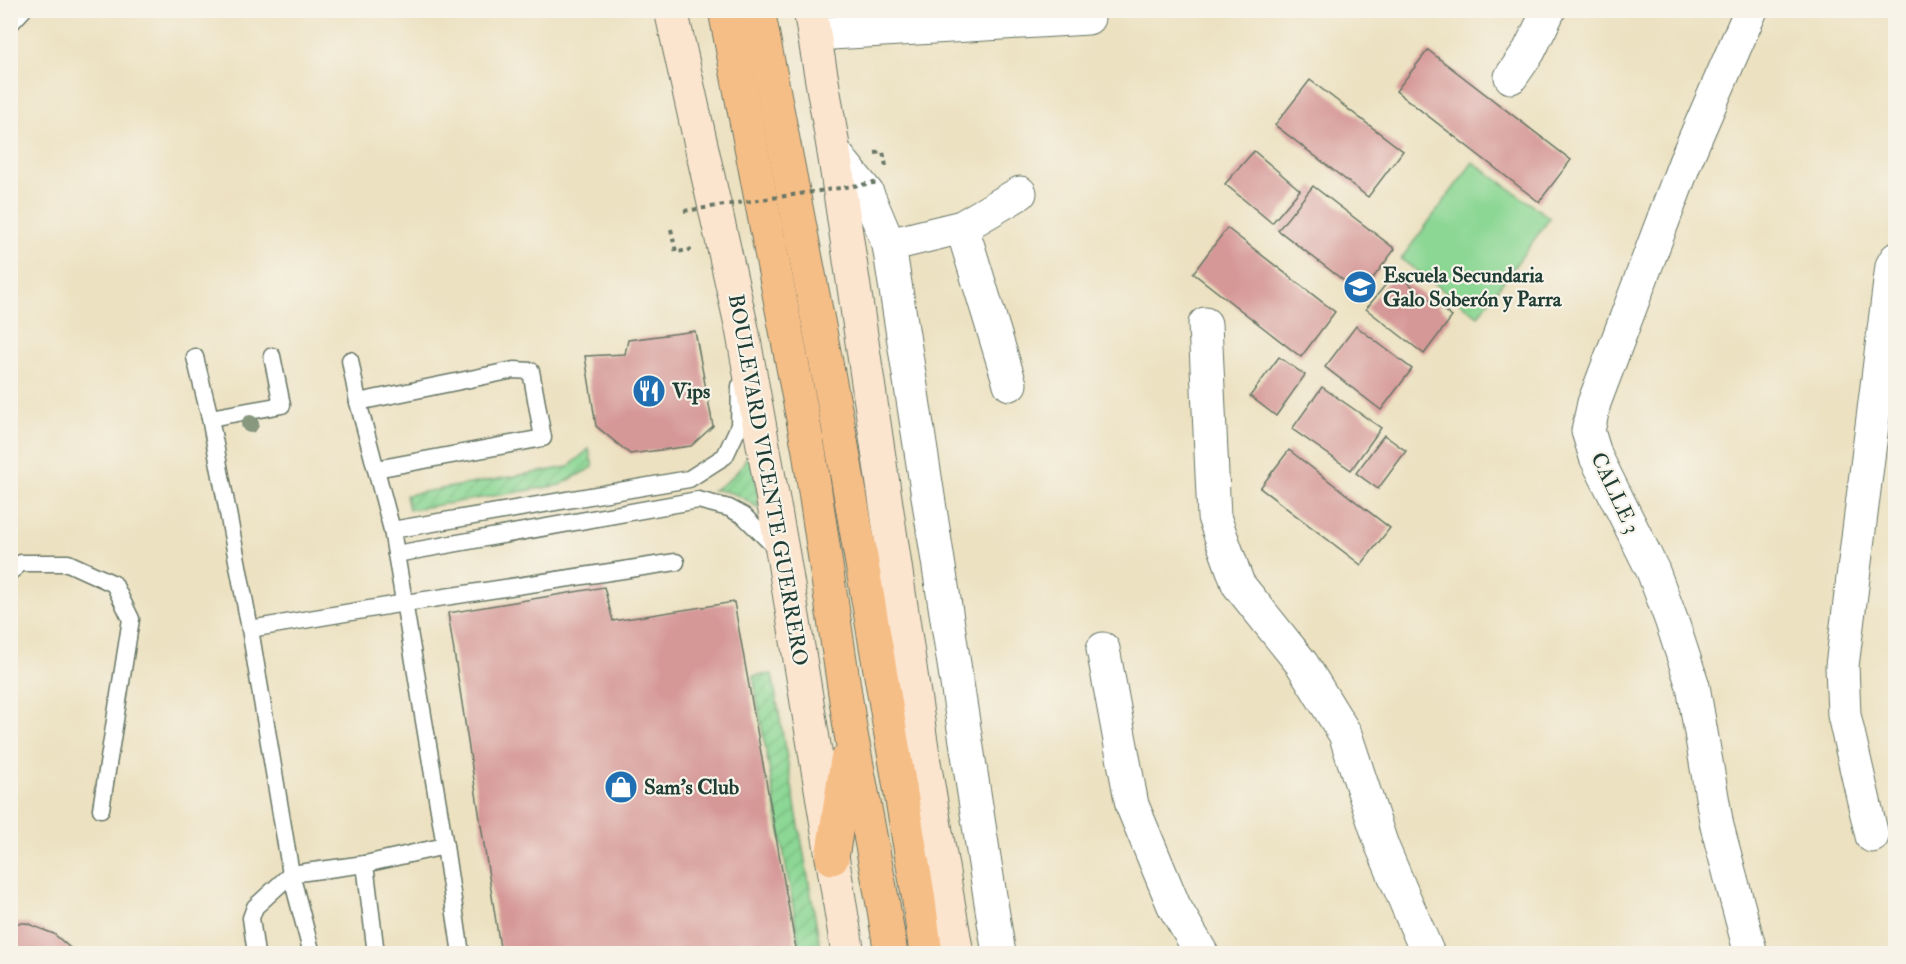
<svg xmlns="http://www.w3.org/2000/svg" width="1906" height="964" font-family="'IM FELL Double Pica',serif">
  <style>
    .garden { fill: url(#garden-furrows); stroke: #568a64; stroke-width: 1.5 }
    .pitch { fill: #8cd794; stroke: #568a64; stroke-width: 1.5 }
    .building { fill: #d59897 }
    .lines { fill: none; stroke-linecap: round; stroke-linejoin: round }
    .service-casing { stroke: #677665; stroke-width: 19 }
    .minor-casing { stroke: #677665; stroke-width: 35 }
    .tertiary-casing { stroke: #677665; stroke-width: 35 }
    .secondary-casing { stroke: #677665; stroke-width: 35 }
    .trunk-casing { stroke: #677665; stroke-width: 35 }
    .path { stroke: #677665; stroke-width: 4; stroke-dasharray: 4.5 4.5; stroke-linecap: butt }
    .service { stroke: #fff; stroke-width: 16 }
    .minor { stroke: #fff; stroke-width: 33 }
    .tertiary { stroke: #fff; stroke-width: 33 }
    .secondary { stroke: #fbe5cf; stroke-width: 33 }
    .trunk { stroke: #f6be87; stroke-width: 33 }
    .path-bridge { stroke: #677665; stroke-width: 4; stroke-dasharray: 4.5 4.5; stroke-linecap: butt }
    .tree { fill: #87987e }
    .labels { text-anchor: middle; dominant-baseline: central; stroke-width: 4.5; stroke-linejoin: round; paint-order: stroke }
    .poi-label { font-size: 21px; font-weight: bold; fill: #1f3d34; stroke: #f7f3e8; text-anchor: start }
    .street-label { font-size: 21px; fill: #1f3d34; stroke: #f7f3e8 }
  </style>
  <defs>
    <pattern id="garden-furrows" width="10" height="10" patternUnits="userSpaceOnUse" patternTransform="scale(1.5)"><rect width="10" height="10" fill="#8cd794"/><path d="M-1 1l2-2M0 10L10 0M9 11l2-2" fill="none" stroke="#78b980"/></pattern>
  </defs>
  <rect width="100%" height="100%" fill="#f7f3e8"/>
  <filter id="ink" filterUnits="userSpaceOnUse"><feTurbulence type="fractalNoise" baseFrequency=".0167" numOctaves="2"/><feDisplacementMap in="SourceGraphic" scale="12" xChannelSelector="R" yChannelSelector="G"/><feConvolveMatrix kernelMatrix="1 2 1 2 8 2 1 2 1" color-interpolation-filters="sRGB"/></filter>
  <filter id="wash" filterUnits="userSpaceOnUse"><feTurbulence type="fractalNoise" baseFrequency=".008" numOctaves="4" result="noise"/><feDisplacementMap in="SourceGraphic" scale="24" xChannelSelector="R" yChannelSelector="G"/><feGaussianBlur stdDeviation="1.35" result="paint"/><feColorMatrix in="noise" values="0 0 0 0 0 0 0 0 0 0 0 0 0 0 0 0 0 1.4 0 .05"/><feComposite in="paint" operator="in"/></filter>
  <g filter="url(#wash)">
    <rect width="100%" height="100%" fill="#ece1c1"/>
    <g class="garden">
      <path d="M752,446L759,509C743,497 733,491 713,490C734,479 743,467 752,446Z"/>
      <polygon points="589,449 593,467 560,485 409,510 406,495 568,467"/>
      <polygon points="772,674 821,951 822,953 801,953 753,676"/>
    </g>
    <polygon class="pitch" points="1473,162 1550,218 1478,316 1401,259"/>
    <g id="blocks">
      <g class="building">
        <polygon points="1428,50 1571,160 1539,202 1396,91"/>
        <polygon points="1310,80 1403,151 1368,197 1275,125"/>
        <polygon points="1254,151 1300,190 1272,223 1225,184"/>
        <polygon points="1313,186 1395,249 1361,294 1278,230"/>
        <polygon points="1227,228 1335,312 1301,357 1193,273"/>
        <polygon points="1395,273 1452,317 1424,354 1366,309"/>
        <polygon points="1356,326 1412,369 1381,410 1325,367"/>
        <polygon points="695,331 713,426 691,446 630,454 596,426 585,356 625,354 628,340"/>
        <polygon points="1279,357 1305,375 1276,416 1250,396"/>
        <polygon points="1322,387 1381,428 1351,470 1292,429"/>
        <polygon points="1384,435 1406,451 1378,489 1356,473"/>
        <polygon points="1289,450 1390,528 1361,565 1260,488"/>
        <polygon points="604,587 613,621 734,602 797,954 501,954 448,613"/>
        <polygon points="10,923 26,923 54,934 77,954 10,954"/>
      </g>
    </g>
  </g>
  <g filter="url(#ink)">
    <use href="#blocks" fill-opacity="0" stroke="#677665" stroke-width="1.5"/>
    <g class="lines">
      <defs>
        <g id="service">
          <polyline points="10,24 23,10"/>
          <polyline points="195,357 210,418 250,629 405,603 676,562"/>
          <polyline points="350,360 358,402"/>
          <polyline points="210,418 282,405 272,356"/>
          <polyline points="392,530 689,479 725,456 739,426 740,386"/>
          <polyline points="396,554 698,500 729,508 744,516 778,550"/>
          <polyline points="10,572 21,563 68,563 114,584 131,619 101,809"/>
          <polyline points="250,629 291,874 312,954"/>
          <polyline points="445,846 461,954"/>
          <polyline points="365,864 376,954"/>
          <polyline points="256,954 251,918 255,907 291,874 365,864 445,846 392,530 358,402 514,370 531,371 543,438 376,469"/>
        </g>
        <g id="minor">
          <polyline points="1751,10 1687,157 1594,403 1588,431 1596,457 1653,571 1672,622 1693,686 1717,826 1751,954"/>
          <polyline points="814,34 1088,18"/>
          <polyline points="1511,77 1529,51 1549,10"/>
          <polyline points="962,227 1010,384"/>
          <polyline points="889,245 962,227 1020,193"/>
          <polyline points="1205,324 1214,517 1238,584 1302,664 1345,734 1382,846 1428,954"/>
          <polyline points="1103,649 1132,805 1174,906 1202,954"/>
          <polyline points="1872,836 1844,715 1842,666 1892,266 1896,259"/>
        </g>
        <polyline id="tertiary" points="834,152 867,193 889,245 999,954"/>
        <g id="secondary">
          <polyline points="671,10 742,329 783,555 848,954"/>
          <polyline points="810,10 834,152 924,762 957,954"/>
        </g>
        <g id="trunk">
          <polyline points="725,10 809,451 851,734 883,904 891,954"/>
          <polyline points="758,10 841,440 918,894 926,954"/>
          <polyline points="832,858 847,760"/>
        </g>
      </defs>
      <use href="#service" class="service-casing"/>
      <use href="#minor" class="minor-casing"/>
      <use href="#tertiary" class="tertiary-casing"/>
      <use href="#secondary" class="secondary-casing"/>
      <use href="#trunk" class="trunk-casing"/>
      <g class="path">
        <polyline points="875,153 883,152 886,166"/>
        <polyline points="671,229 676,252 690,250 689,248"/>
      </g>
      <use href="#service" class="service"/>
      <use href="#minor" class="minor"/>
      <use href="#tertiary" class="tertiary"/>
      <use href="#secondary" class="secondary"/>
      <use href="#trunk" class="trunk"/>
      <polyline class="path-bridge" points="684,211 880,182"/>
    </g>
    <circle class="tree" cx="250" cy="424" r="9"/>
  </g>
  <defs>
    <symbol id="school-disc" viewBox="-11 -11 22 22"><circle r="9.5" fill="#1f6fb2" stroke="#f7f3e8"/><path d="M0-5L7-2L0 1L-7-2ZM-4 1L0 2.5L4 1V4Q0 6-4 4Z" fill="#fff"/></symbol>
    <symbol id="restaurant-disc" viewBox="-11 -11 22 22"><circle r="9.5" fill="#1f6fb2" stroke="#f7f3e8"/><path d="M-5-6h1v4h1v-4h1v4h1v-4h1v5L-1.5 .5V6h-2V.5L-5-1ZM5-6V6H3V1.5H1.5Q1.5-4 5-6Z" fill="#fff"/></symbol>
    <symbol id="shop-disc" viewBox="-11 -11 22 22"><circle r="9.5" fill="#1f6fb2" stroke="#f7f3e8"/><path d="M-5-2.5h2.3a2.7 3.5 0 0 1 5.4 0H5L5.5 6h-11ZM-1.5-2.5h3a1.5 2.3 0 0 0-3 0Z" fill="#fff"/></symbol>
  </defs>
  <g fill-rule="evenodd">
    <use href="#school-disc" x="1341" y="268" width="38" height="38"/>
    <use href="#restaurant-disc" x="630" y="372" width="38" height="38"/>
    <use href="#shop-disc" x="602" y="768" width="38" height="38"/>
  </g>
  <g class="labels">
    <g class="poi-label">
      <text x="1383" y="275">Escuela Secundaria<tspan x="1383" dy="24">Galo Soberón y Parra</tspan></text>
      <text x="672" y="391">Vips</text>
      <text x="644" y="787">Sam's Club</text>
    </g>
    <g class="street-label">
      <text transform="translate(768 480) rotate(80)">BOULEVARD VICENTE GUERRERO</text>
      <text transform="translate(1615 493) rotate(65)">CALLE 3</text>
    </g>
  </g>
  <rect width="1906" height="964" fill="none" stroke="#f7f3e8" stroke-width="36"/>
</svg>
